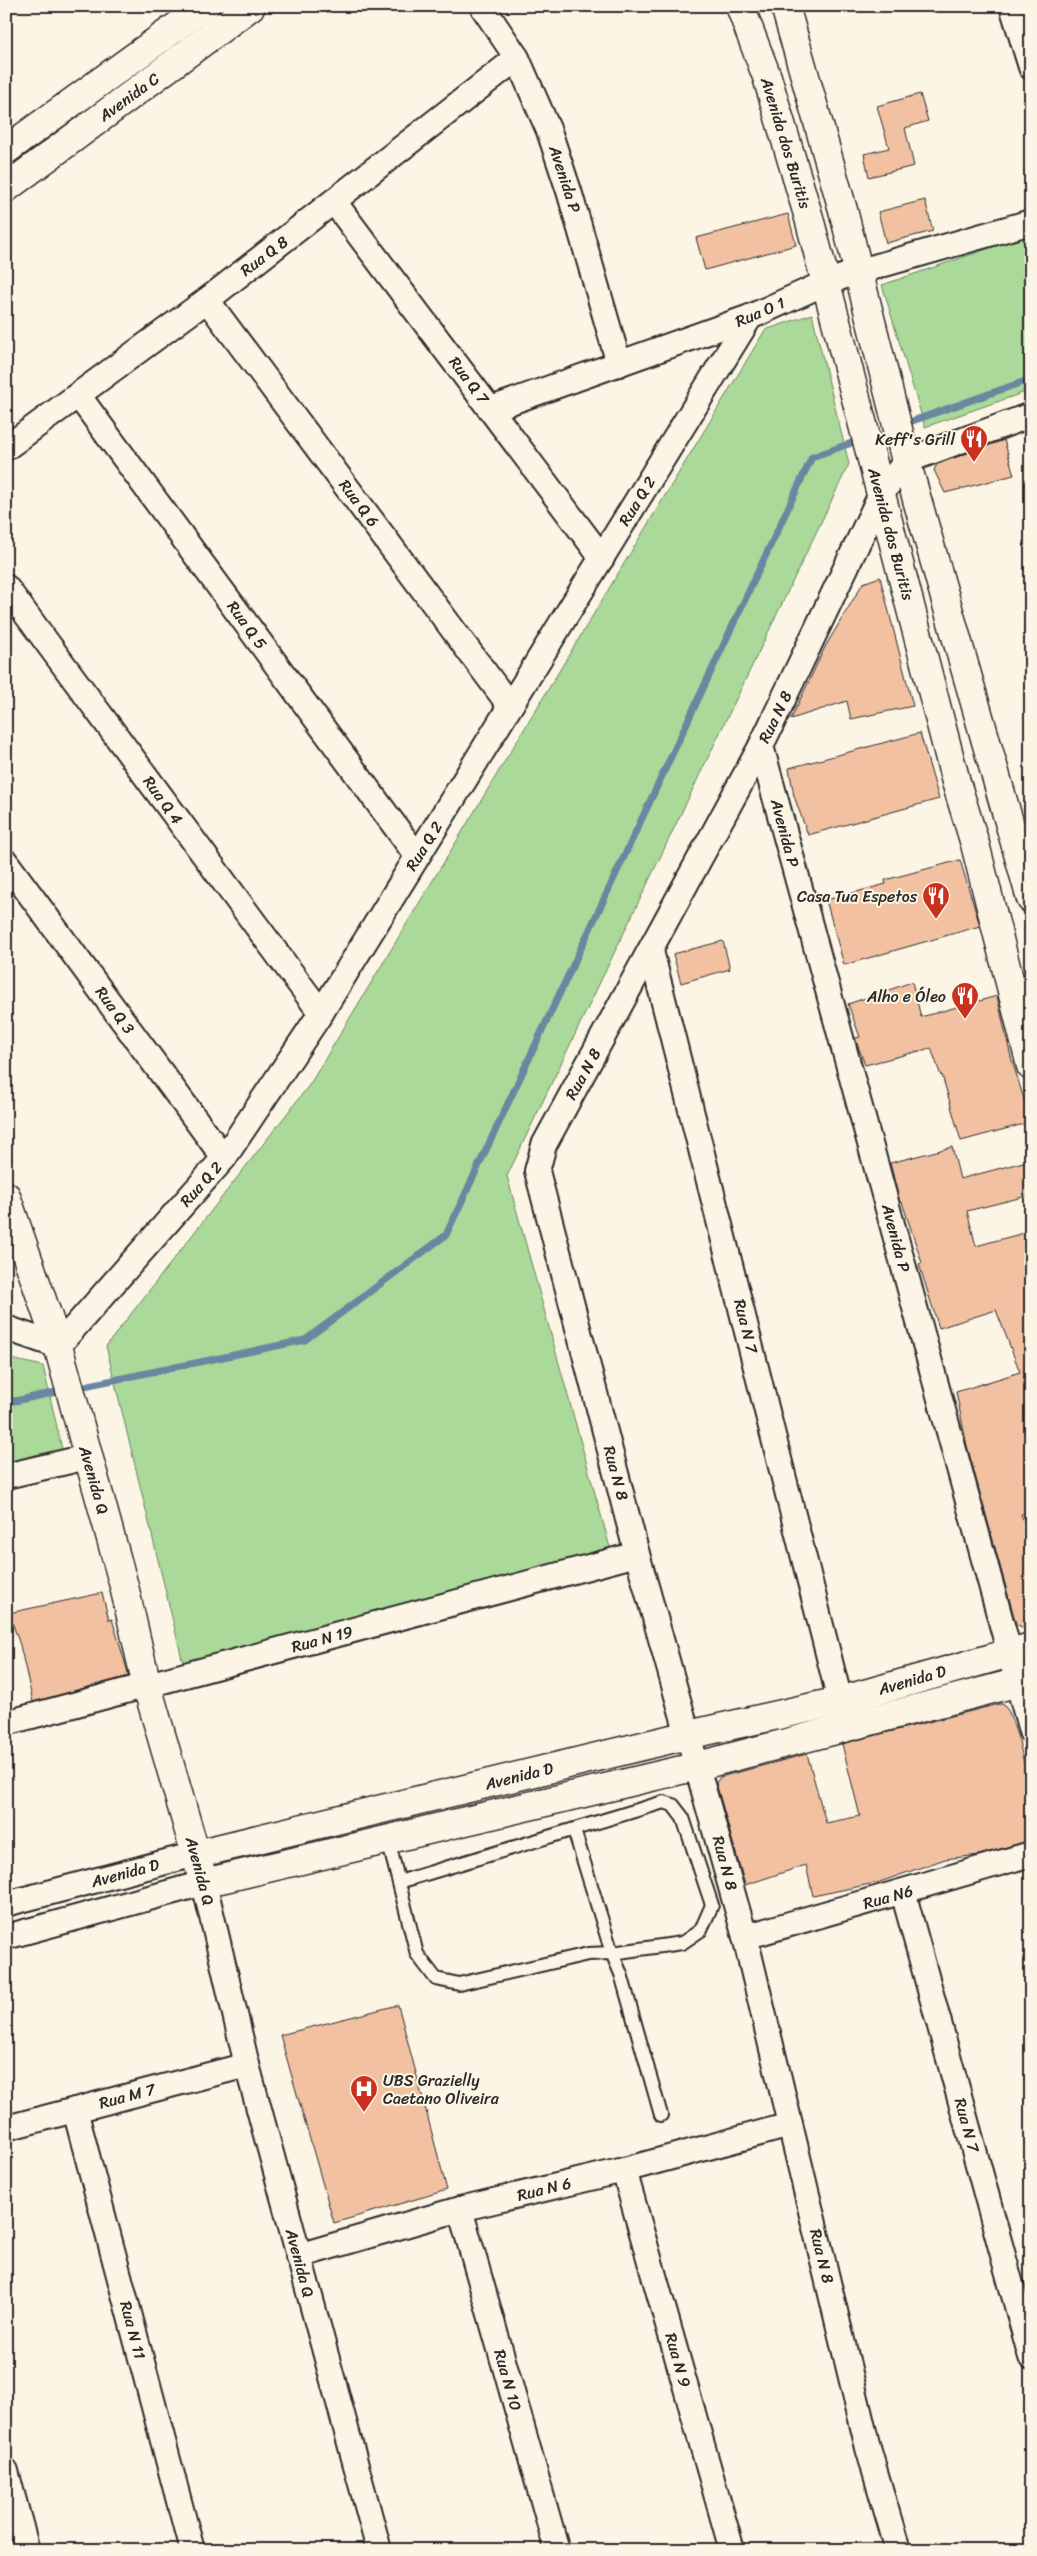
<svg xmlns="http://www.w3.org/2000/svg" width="1037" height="2556" font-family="Sriracha,sans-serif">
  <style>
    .green { fill: #aad999; stroke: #6a8262 }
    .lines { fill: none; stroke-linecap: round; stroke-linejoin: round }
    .stream { stroke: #6b86a1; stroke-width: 7 }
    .building { fill: #f2c1a2; stroke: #2b2b2b }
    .service-casing { stroke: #2b2b2b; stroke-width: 16 }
    .minor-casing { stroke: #2b2b2b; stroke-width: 28 }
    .tertiary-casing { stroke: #2b2b2b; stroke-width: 31 }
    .secondary-casing { stroke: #2b2b2b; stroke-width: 31 }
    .service { stroke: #fcf5e5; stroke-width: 12 }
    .minor { stroke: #fcf5e5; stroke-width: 24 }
    .tertiary { stroke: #fcf5e5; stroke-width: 28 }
    .secondary { stroke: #fcf5e5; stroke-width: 28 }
    .labels { text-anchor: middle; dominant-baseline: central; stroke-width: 4; stroke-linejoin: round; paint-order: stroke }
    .street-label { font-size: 16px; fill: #2b2b2b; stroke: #fcf5e5 }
    .poi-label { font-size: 16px; fill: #2b2b2b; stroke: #fcf5e5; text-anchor: end }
  </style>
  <rect width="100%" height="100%" fill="#fcf5e5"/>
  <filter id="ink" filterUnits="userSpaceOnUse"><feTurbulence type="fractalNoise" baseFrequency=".02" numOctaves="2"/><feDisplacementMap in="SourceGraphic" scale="10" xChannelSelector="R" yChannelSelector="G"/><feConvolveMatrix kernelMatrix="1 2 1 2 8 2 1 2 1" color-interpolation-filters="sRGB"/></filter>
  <g filter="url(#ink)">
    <g class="green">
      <polygon points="1031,234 1031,390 925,427 882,285"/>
      <polygon points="812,314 849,464 507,1176 611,1551 185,1671 106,1346 310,1084 765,330"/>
      <polygon points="6,1358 43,1366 68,1475 6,1482"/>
    </g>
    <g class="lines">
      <g class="stream">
        <polyline points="904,424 1031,379"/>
        <polyline points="75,1388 305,1340 446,1235 812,457 860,440"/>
        <polyline points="6,1399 15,1401 65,1390"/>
      </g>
    </g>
    <g class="building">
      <polygon points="920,94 928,121 905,128 914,166 869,177 864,154 889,148 877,106"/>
      <polygon points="925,200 933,231 886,243 878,212"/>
      <polygon points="788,214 796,245 705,270 696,238"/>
      <polygon points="1004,440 1014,475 945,493 934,470 937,464"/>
      <polygon points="880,577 913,706 851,719 847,701 791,719 825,647 863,583"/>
      <polygon points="920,733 939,799 808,835 794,796 789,768"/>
      <polygon points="960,860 980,926 844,965 826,900 886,884 885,880"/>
      <polygon points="723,941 730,969 681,983 673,954"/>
      <polygon points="912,982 921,1017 997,996 1011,1057 1031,1122 961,1141 942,1075 941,1076 931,1048 865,1065 855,1038 860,1037 848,1004"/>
      <polygon points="952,1147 960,1179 1031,1160 1031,1195 967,1211 976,1246 1031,1231 1031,1406 1025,1408 1031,1426 1031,1512 1021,1514 1031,1541 1031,1632 1016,1624 967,1446 956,1392 1020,1372 996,1310 939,1328 919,1264 922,1263 902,1202 900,1203 890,1163"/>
      <polygon points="102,1593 109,1620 112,1619 129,1676 33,1702 20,1645 9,1613"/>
      <polygon points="999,1704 1003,1704 1009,1712 1019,1741 1031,1794 1031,1840 979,1855 945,1859 880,1882 813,1896 806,1865 745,1885 716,1783 720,1777 807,1754 826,1823 860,1816 842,1744"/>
      <polygon points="398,2005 447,2190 334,2223 280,2035"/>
    </g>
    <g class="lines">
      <defs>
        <g id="service">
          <polyline points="388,1840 417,1954 436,1979 459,1984 588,1954 612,1953 621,1974 661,2115"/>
          <polyline points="399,1882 664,1802 673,1805 683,1818 712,1905 701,1930 682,1943 612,1953 574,1830"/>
        </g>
        <g id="minor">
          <polyline points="482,6 517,58 549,131 569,191 619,364"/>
          <polyline points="1012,6 1031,67"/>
          <polyline points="335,203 602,558"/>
          <polyline points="207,300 510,706"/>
          <polyline points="78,395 417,856"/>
          <polyline points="491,409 750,317 825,283 857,272 1031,222"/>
          <polyline points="6,448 207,300 517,58"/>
          <polyline points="6,587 321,1013"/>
          <polyline points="761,746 1031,1731"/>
          <polyline points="6,862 224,1158"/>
          <polyline points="651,951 840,1701"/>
          <polyline points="6,1328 58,1346 224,1158 321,1013 750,317"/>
          <polyline points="6,1476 87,1457"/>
          <polyline points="6,1723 637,1554"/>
          <polyline points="903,1892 1031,2357"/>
          <polyline points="6,1904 196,1854"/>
          <polyline points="6,1937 204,1883 247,2065 379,2550"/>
          <polyline points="745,1937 1031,1854"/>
          <polyline points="75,2110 192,2550"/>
          <polyline points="6,2128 247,2065"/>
          <polyline points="624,2170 732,2550"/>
          <polyline points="460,2209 557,2550"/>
          <polyline points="298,2256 460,2209 624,2170 790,2125"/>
          <polyline points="6,2471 27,2550"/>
          <polyline points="898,2550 868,2448 745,1937 637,1554 537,1171 544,1145 761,746 881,494 906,461 1031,415"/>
        </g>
        <g id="tertiary">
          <polyline points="6,150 205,6"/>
          <polyline points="6,188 251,6"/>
          <polyline points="6,1196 58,1346 124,1586 147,1686 204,1883 698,1766 1031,1679"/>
          <polyline points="196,1854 688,1735 840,1701 1031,1647"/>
        </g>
        <g id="secondary">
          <polyline points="740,6 767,77 809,218 956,782 975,844 1031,1066"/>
          <polyline points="785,6 843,210 906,461 1031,899"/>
        </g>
      </defs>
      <use href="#service" class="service-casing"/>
      <use href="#minor" class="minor-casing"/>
      <use href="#tertiary" class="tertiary-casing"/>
      <use href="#secondary" class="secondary-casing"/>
      <use href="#service" class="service"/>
      <use href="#minor" class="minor"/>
      <use href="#tertiary" class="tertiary"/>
      <use href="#secondary" class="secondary"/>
    </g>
  </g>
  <defs>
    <symbol id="restaurant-pin" viewBox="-11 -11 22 30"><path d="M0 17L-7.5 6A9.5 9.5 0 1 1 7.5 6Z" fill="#c8321e" stroke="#fcf5e5"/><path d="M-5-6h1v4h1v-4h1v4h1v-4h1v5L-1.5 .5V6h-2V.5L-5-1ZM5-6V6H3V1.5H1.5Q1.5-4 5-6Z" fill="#fff"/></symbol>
    <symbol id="hospital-pin" viewBox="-11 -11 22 30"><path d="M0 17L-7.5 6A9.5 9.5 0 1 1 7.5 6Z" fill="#c8321e" stroke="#fcf5e5"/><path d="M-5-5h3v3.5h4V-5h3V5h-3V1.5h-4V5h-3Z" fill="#fff"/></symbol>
  </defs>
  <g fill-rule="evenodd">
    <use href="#restaurant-pin" x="958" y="423" width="32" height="43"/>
    <use href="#restaurant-pin" x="920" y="880" width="32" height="43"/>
    <use href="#restaurant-pin" x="949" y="980" width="32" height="43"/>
    <use href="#hospital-pin" x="348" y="2073" width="32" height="43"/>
  </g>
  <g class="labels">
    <g class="street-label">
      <text transform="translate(129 97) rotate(-36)">Avenida C</text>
      <text transform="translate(786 143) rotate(73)">Avenida dos Buritis</text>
      <text transform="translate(565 179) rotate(72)">Avenida P</text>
      <text transform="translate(264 256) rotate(-37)">Rua Q 8</text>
      <text transform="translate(760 312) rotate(-23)">Rua O 1</text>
      <text transform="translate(469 380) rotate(53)">Rua Q 7</text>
      <text transform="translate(637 501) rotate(-58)">Rua Q 2</text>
      <text transform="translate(359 503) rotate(53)">Rua Q 6</text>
      <text transform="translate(891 534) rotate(75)">Avenida dos Buritis</text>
      <text transform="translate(247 625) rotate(54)">Rua Q 5</text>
      <text transform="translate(775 717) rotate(-64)">Rua N 8</text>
      <text transform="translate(163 800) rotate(54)">Rua Q 4</text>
      <text transform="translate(785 833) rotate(75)">Avenida P</text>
      <text transform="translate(424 846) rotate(-58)">Rua Q 2</text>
      <text transform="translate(115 1010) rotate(54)">Rua Q 3</text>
      <text transform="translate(583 1074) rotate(-61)">Rua N 8</text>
      <text transform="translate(201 1184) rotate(-48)">Rua Q 2</text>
      <text transform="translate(896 1238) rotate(75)">Avenida P</text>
      <text transform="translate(746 1326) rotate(76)">Rua N 7</text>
      <text transform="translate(616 1473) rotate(75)">Rua N 8</text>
      <text transform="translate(94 1480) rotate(74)">Avenida Q</text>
      <text transform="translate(322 1639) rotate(-15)">Rua N 19</text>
      <text transform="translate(912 1680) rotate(-16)">Avenida D</text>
      <text transform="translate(519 1776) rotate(-14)">Avenida D</text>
      <text transform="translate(725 1863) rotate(75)">Rua N 8</text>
      <text transform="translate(200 1871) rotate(75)">Avenida Q</text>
      <text transform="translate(125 1873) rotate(-15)">Avenida D</text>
      <text transform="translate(888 1897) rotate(-16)">Rua N6</text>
      <text transform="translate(127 2096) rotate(-15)">Rua M 7</text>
      <text transform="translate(967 2125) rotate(75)">Rua N 7</text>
      <text transform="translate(544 2189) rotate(-14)">Rua N 6</text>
      <text transform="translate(822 2256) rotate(76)">Rua N 8</text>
      <text transform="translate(300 2263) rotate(75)">Avenida Q</text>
      <text transform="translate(133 2330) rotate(75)">Rua N 11</text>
      <text transform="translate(678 2360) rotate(74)">Rua N 9</text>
      <text transform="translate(508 2380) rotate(74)">Rua N 10</text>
    </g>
    <g class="poi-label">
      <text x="955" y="439">Keff's Grill</text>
      <text x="917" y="896">Casa Tua Espetos</text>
      <text x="946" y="996">Alho e Óleo</text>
      <text x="383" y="2080" text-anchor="start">UBS Grazielly<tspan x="383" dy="18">Caetano Oliveira</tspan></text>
    </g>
  </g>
  <rect width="1037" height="2556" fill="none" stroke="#fcf5e5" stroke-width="25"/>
  <rect x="12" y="12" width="1012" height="2531" fill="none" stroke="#2b2b2b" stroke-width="2" filter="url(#ink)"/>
</svg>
